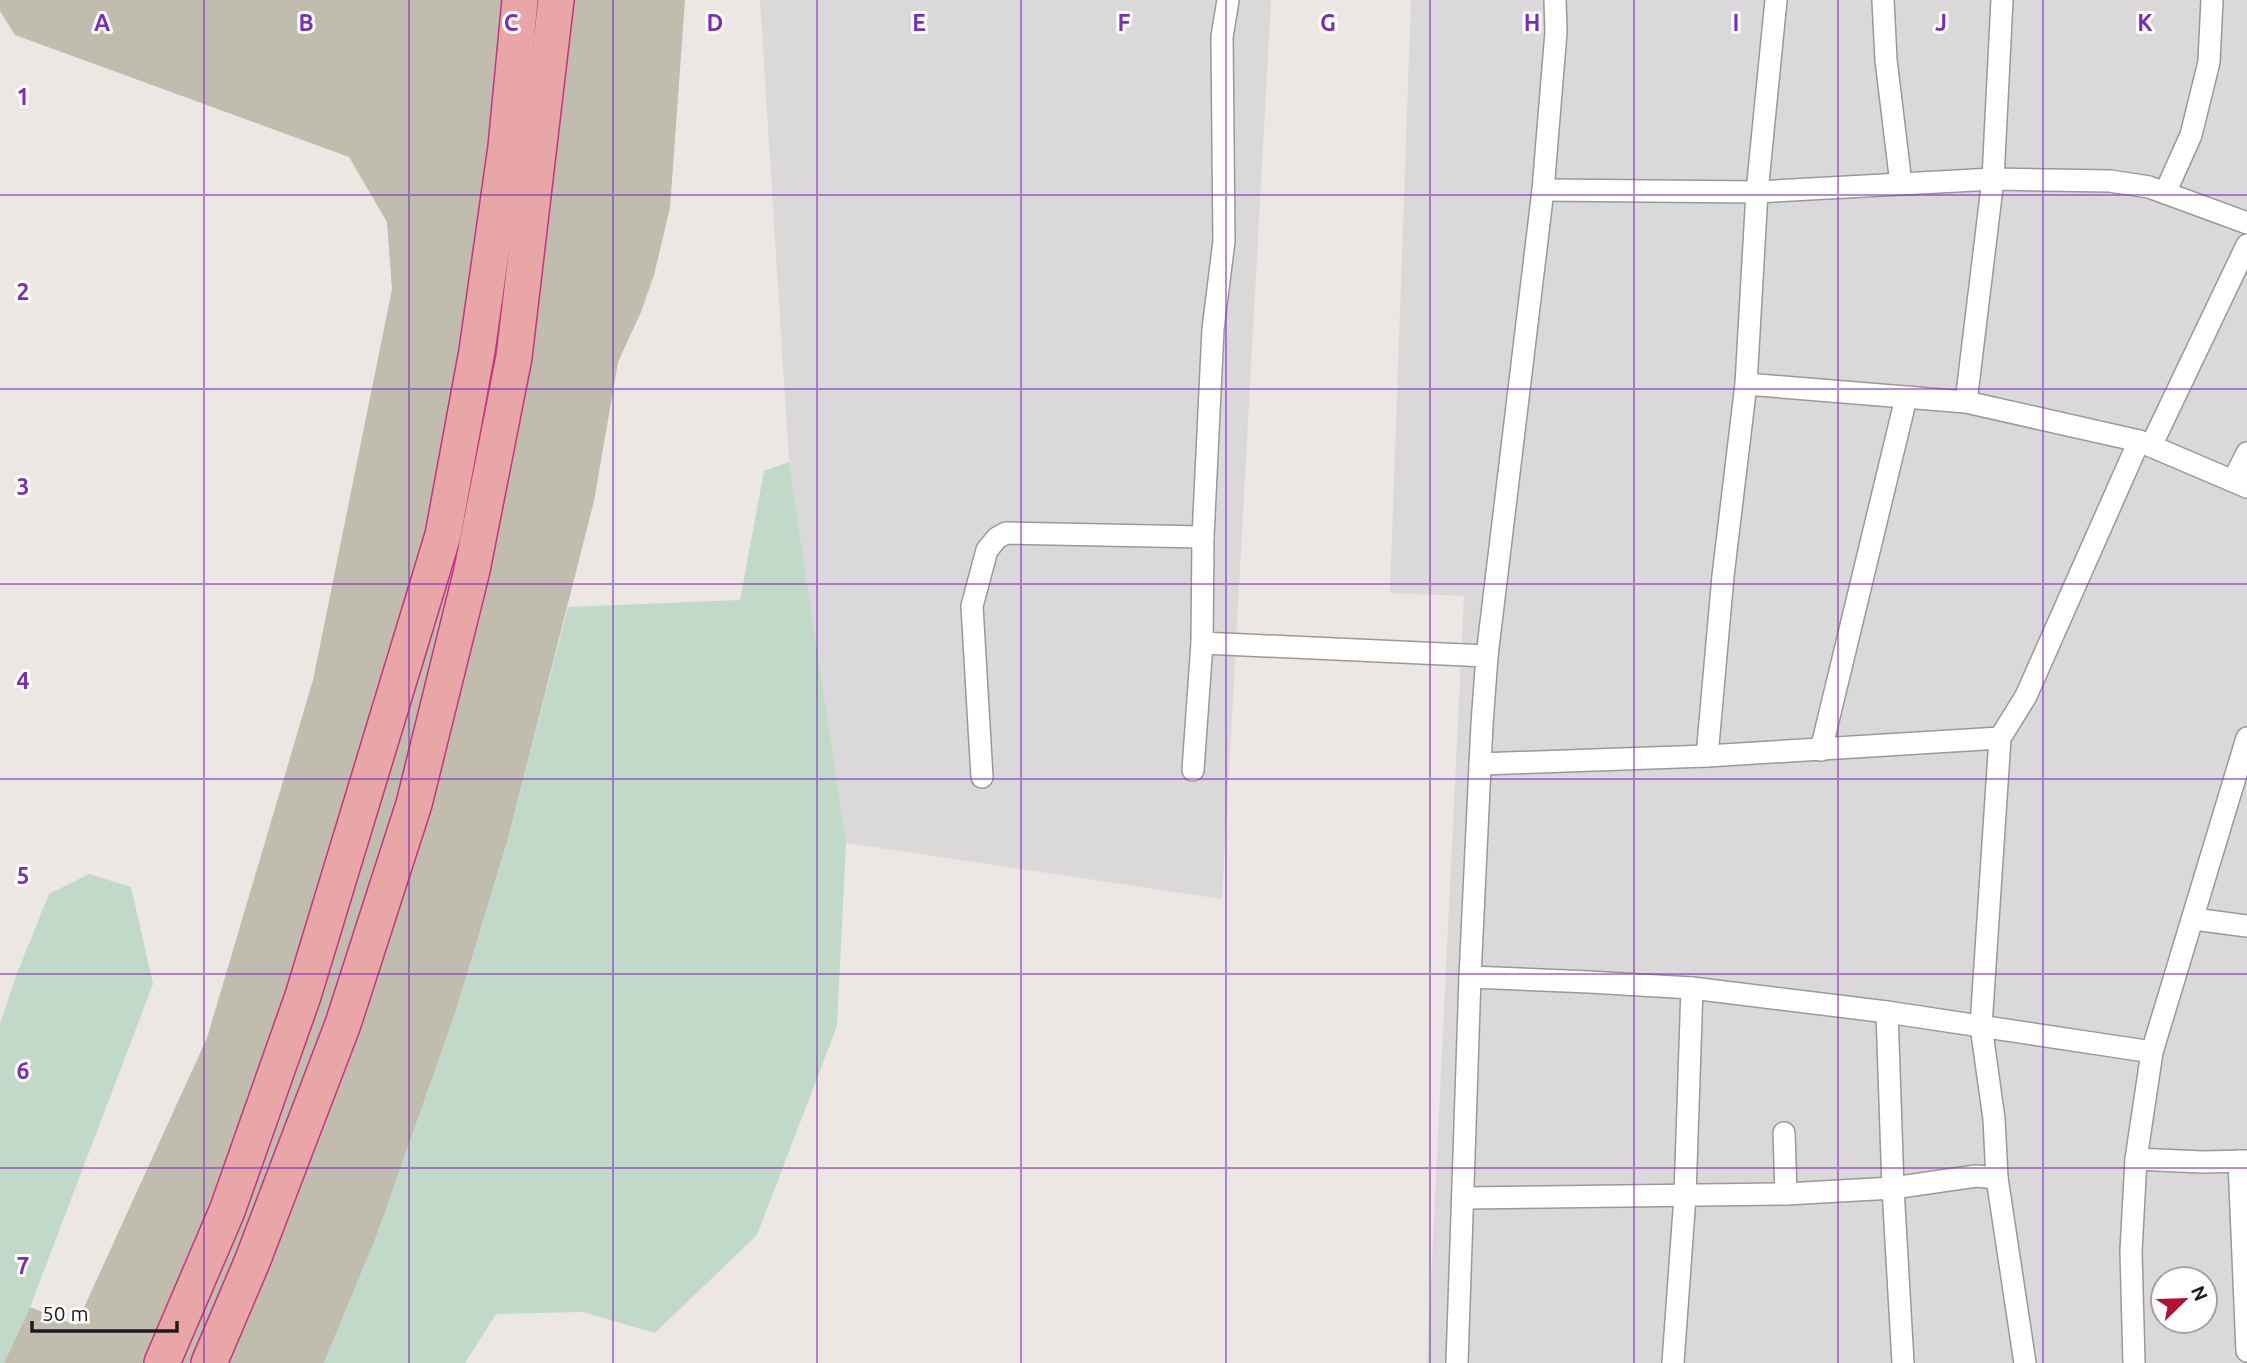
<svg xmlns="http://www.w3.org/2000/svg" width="2247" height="1363" font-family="Ubuntu,sans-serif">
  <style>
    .residential { fill: #dad8d9; fill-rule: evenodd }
    .construction { fill: #c0bcae }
    .wetland { fill: #c0d9c8 }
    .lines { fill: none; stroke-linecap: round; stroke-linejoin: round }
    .minor-casing { stroke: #999; stroke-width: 24 }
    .trunk-casing { stroke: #c83185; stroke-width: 38 }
    .minor { stroke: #fff; stroke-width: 21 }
    .trunk { stroke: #e9a6a6; stroke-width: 35 }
    .grid { fill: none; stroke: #7b2cbf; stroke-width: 2; stroke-opacity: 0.55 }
    .grid-label { font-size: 23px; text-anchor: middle; font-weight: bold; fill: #7b2cbf; stroke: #fff; stroke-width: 6; stroke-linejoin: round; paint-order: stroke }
  </style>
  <rect width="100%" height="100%" fill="#ece7e2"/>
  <g class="residential">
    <polygon points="760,0 1271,0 1222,899 846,843 789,462"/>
    <path d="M1411,0H2247V1363H1427L1464,596L1390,593ZM2163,1279H2205V1321H2163Z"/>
  </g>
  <polygon class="construction" points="0,0 685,0 670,208 654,275 641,312 618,362 594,501 508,839 455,1014 377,1235 324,1363 4,1363 30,1307 76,1325 207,1038 313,680 392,289 387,222 349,157 15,35 0,11"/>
  <g class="wetland">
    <polygon points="789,462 846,843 837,1026 757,1235 655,1333 583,1312 496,1314 465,1363 324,1363 377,1235 455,1014 508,839 568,607 740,600 764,471"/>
    <polygon points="89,874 131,887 153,984 30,1307 4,1363 0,1363 0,1024 18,971 49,894"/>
  </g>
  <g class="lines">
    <defs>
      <g id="minor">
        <polyline points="1228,0 1222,37 1224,241 1213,329 1203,537 1202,643 1487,656 1482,724 1470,977 1457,1363"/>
        <polyline points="1883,0 1886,60 1901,184"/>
        <polyline points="1543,190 1757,192 1993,179 2110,181 2149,187 2247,223"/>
        <polyline points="2165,193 2191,135 2209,62 2212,0"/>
        <polyline points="1746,384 1966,402 2139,441 2247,487"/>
        <polyline points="1966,402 1993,179 2002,0"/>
        <polyline points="2151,446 2247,245"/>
        <polyline points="2233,481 2247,453"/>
        <polyline points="1487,656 1543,190 1556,32 1555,0"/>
        <polyline points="1821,750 1906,398"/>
        <polyline points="1707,756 1723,576 1746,384 1757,192 1776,0"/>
        <polyline points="1480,764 1707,756 2000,738"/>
        <polyline points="1193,770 1202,643"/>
        <polyline points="982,777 972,606 987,550 997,538 1006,533 1203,537"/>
        <polyline points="2194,919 2247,926"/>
        <polyline points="1470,977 1589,982 1692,988 1685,1196 1673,1363"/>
        <polyline points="1692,988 1887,1012 2152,1052"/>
        <polyline points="1887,1012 1893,1188 1903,1363"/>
        <polyline points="1784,1133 1786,1194"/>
        <polyline points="2136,1159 2152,1052 2247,738"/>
        <polyline points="2239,1161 2247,1351"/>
        <polyline points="1463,1198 1786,1194 1893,1188 1976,1176 1997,1178"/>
        <polyline points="2025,1363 1997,1178 1994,1119 1981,1026 2000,738 2026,696 2139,441"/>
        <polyline points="2134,1363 2131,1251 2136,1159 2202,1162 2247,1161"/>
      </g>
      <g id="trunk">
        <polyline points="162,1363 227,1211 303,996 443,535 477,351 506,147 520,0"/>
        <polyline points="209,1363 252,1262 343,1024 414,804 472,570 514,357 556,0"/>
      </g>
    </defs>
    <use href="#minor" class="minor-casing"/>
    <use href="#trunk" class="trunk-casing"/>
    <use href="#minor" class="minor"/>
    <use href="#trunk" class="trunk"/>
  </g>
  <path class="grid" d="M204,0V1363M409,0V1363M613,0V1363M817,0V1363M1021,0V1363M1226,0V1363M1430,0V1363M1634,0V1363M1838,0V1363M2043,0V1363M0,195H2247M0,389H2247M0,584H2247M0,779H2247M0,974H2247M0,1168H2247"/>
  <g class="grid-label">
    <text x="102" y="31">A</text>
    <text x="306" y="31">B</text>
    <text x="511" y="31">C</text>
    <text x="715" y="31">D</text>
    <text x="919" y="31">E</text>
    <text x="1124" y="31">F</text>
    <text x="1328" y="31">G</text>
    <text x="1532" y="31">H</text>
    <text x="1736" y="31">I</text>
    <text x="1941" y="31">J</text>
    <text x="2145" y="31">K</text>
    <text x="23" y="105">1</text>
    <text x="23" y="300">2</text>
    <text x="23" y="495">3</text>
    <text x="23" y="689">4</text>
    <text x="23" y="884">5</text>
    <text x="23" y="1079">6</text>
    <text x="23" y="1274">7</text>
  </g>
  <g transform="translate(2184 1300) rotate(67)"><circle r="33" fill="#ffffff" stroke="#a4a4a4" stroke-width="2"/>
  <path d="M0-5L12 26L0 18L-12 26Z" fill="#b80f33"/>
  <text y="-10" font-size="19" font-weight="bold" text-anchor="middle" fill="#1c1c1c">N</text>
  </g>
  <path d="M32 1321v10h145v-10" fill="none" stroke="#1c1c1c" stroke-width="3.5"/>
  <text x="42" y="1321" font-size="21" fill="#1c1c1c" stroke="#ffffff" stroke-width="5" paint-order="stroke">50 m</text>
</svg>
